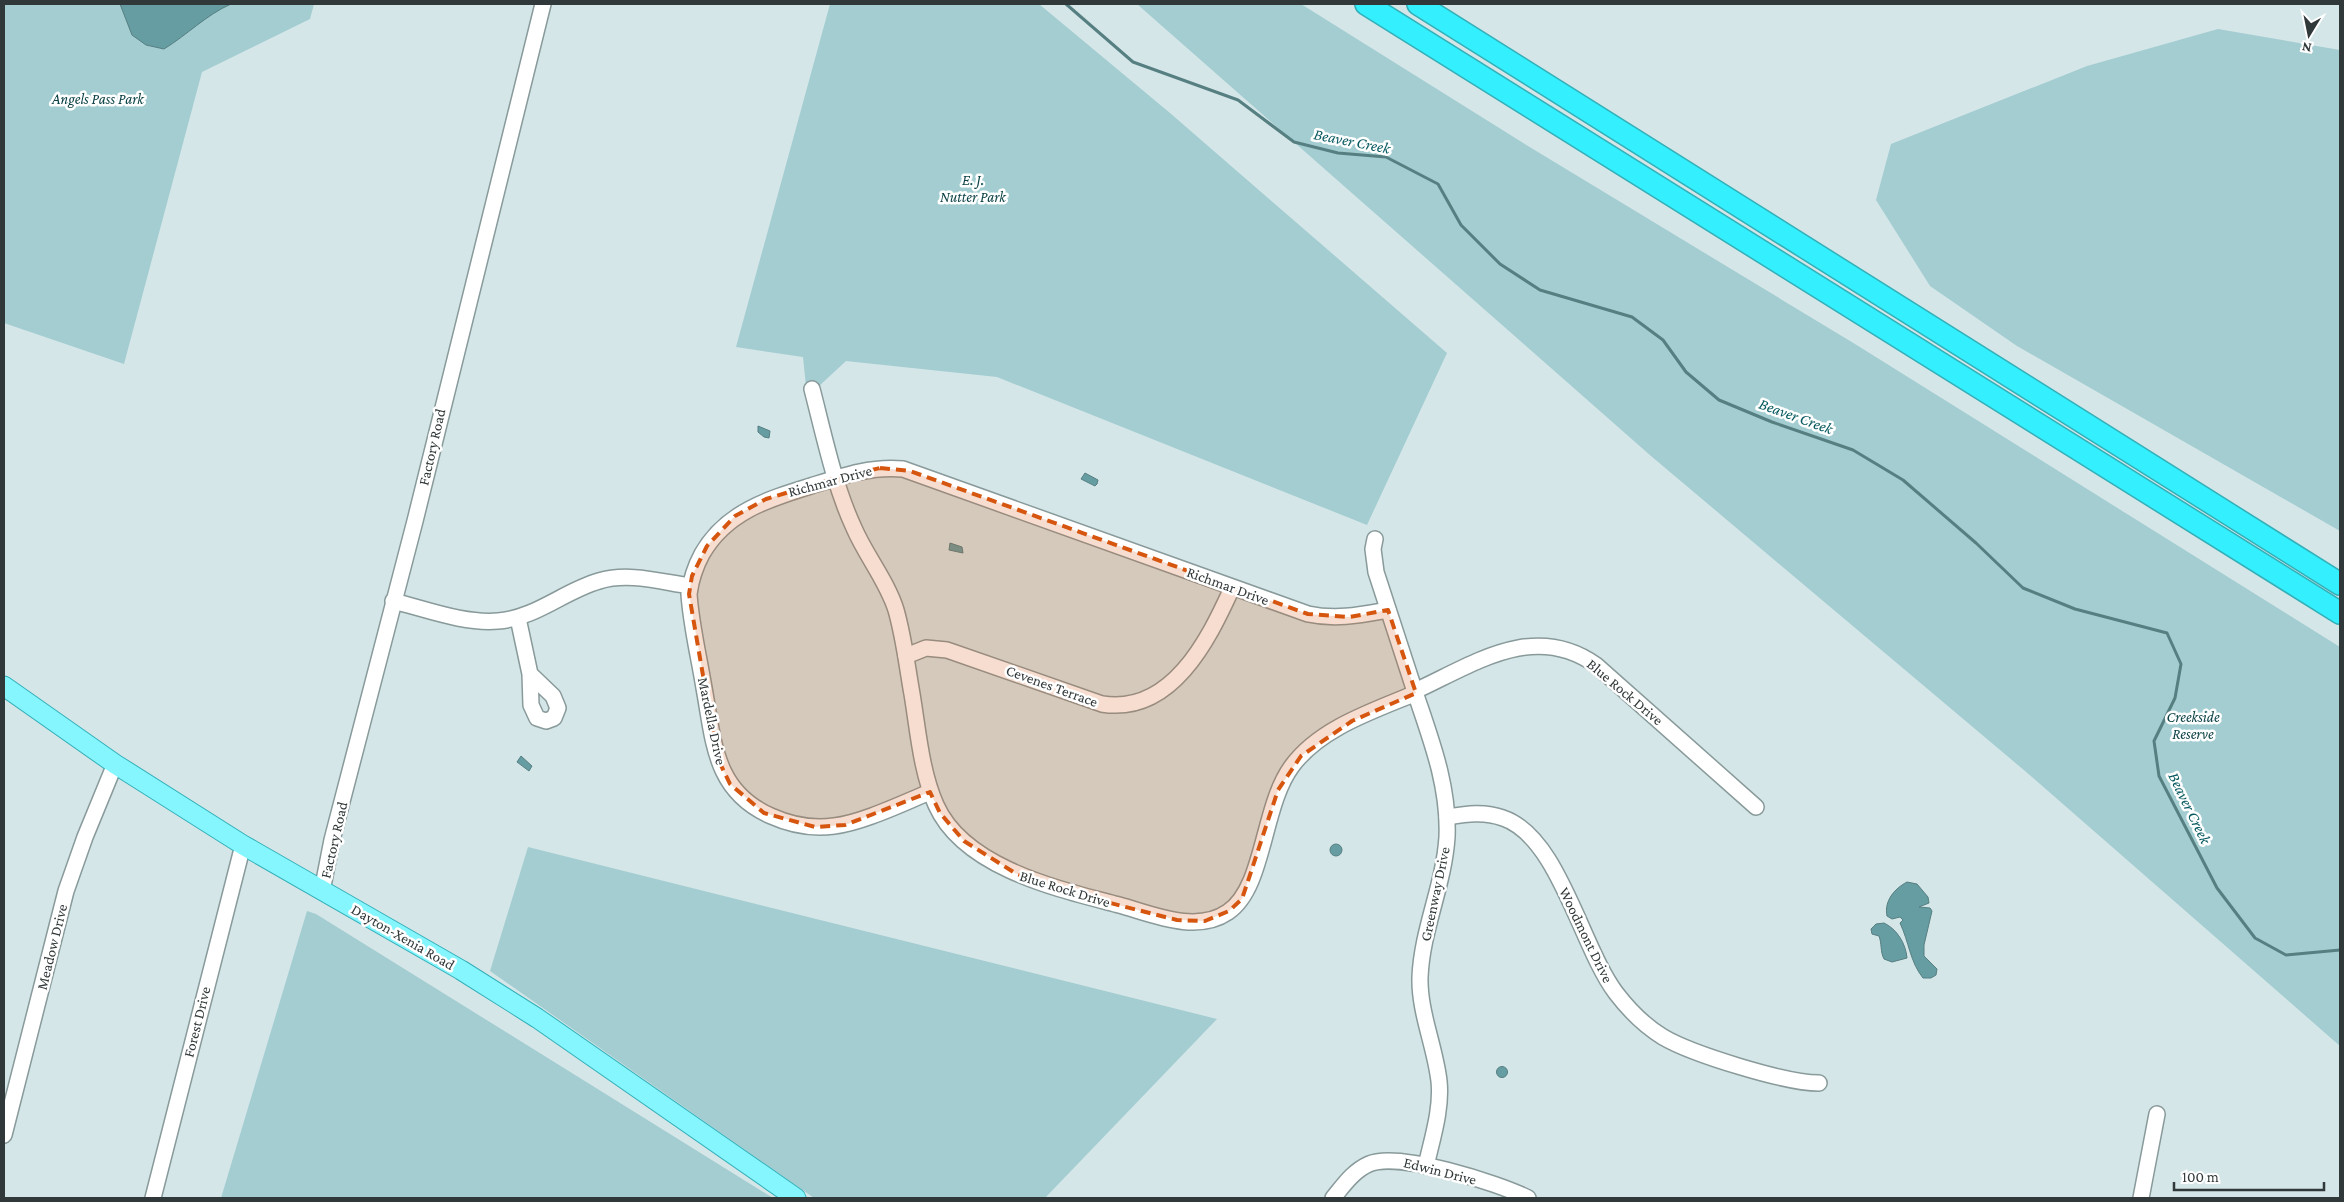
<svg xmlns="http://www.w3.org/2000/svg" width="2344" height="1202" font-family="'Crimson Pro',serif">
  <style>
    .green { fill: #a3cdd1 }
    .water { fill: #669da2; stroke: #567f82 }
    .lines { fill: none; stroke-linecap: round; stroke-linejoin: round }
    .stream { stroke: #567f82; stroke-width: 3 }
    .minor-casing { stroke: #899a9b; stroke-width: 18 }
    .major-casing { stroke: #33afb8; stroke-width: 21 }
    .highway-casing { stroke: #33afb8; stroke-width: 24 }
    .minor { stroke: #fff; stroke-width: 15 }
    .major { stroke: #85f5fe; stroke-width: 19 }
    .highway { stroke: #34effd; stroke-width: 21 }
    .marked { fill: #d65610; fill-opacity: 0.2; stroke: #d65610; stroke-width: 4; stroke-dasharray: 10 6; stroke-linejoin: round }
    .labels { text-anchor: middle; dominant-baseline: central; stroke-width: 5; stroke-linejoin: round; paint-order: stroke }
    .park-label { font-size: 15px; font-style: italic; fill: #0d4246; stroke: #fff }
    .street-label { font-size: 15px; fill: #313839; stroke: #fff }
    .water-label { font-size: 16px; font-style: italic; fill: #095b61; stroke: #fff }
  </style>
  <rect width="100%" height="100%" fill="#d5e6e8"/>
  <g class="green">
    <polygon points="4,4 314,4 310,19 202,72 124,364 4,323"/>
    <polygon points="830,4 1039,4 1170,113 1447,353 1367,525 997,377 846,361 818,387 806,386 803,357 736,347"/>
    <polygon points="1137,4 1301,4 1528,146 1855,344 2340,647 2340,1046 2025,771 1651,456"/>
    <polygon points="2218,29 2340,50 2340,531 2017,346 1930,286 1876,200 1891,144 2087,66"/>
    <polygon points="528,847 1217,1019 1045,1198 814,1198 490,971"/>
    <polygon points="307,911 316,914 773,1198 221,1198"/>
  </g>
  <g class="water">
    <path d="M120,4H231C206,15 187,35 164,49L146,45L132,35Z"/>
    <polygon points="758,426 770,431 769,438 764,437 758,432"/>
    <polygon points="1085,473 1098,480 1097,484 1095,486 1081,479"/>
    <polygon points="950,543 962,547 963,553 949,550"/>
    <polygon points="521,756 532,766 529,771 517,762"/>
    <circle cx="1336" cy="850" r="6"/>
    <path d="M1907,882L1917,884L1928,897L1929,903L1919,907L1930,908L1932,911L1924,945V956L1937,969L1936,975L1931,978H1923C1910,962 1909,942 1900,923L1903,920L1900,917L1892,919L1887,916C1884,901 1894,889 1907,882Z"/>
    <path d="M1884,923C1897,929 1906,944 1907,958L1892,962L1884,959C1880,951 1882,944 1879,936L1872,934L1871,929L1876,924Z"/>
    <circle cx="1502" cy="1072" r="5.5"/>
  </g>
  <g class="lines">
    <polyline class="stream" points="1066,4 1133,62 1238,100 1294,142 1338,153 1386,157 1438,184 1461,225 1500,264 1540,290 1632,317 1663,340 1686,372 1719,400 1772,422 1853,450 1903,480 1976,543 2023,588 2075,609 2167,633 2181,664 2175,698 2154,741 2159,776 2217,888 2255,938 2286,955 2340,950"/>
    <defs>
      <g id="minor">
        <path d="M812,389C824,435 834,485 854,528C866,556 887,581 896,610C904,638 907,666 912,694C918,730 921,771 936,805C964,868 1058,889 1119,905C1152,914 1196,934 1228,912C1265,887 1262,806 1292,766C1320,728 1373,711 1416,693"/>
        <path d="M1375,539L1373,549L1376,572C1390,615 1404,658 1418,701C1433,745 1449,789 1447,837C1444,885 1422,929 1420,977C1419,1012 1435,1046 1439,1081C1442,1109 1432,1139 1426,1166"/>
        <path d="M393,601C426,609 464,624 498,621C536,618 564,591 599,581C629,572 661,582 690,586"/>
        <polyline points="518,618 530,674 531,705 537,718 546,721 554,718 558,708 553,696 530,674"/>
        <path d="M906,656L926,648L947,650L1102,704C1171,715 1208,641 1232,588"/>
        <path d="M1415,691C1474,664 1534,621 1596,665L1756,807"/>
        <path d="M930,792C903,803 862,823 834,826C812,829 791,825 771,816C714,791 714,742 704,688C699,657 691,625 689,594C691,579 695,567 702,554C727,510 772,498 817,484C845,475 873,466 903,469L1308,614C1336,620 1360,615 1388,610"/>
        <path d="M1447,817C1466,814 1484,811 1503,818C1559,837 1581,947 1616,993C1629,1010 1645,1026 1663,1037C1692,1054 1785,1083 1819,1083"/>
        <polyline points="322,891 332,840 415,521 543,4"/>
        <polyline points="4,1135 66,891 85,837 115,764"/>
        <polyline points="153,1198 243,845"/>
        <path d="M1333,1198C1343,1186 1353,1171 1369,1164C1398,1151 1498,1183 1528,1198"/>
        <polyline points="2141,1198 2157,1114"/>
      </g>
      <polyline id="major" points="4,686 115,764 243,845 461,970 537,1018 796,1198"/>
      <g id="highway">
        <polyline points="1366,4 2340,613"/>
        <polyline points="1418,4 2340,584"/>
      </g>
    </defs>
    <use href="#minor" class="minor-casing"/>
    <use href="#major" class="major-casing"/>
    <use href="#highway" class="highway-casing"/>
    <use href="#minor" class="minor"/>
    <use href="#major" class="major"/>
    <use href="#highway" class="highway"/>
  </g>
  <path class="marked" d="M880,468L910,471L1308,614L1349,617L1388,610L1416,693L1352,721L1301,756L1278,790L1242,899L1229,911L1205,921L1177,920L1055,889L1015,873L964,841L940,813L930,792L845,825L815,827L764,813L730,784L717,757L689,594L692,576L707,546L735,516L766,499L836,478Z"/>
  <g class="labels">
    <g class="park-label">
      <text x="98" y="99">Angels Pass Park</text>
      <text x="973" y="180">E. J.<tspan x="973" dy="17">Nutter Park</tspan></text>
      <text x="2193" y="717">Creekside<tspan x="2193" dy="17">Reserve</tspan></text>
    </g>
    <g class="street-label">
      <text transform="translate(432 447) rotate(-77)">Factory Road</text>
      <text transform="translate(830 481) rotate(-15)">Richmar Drive</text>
      <text transform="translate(1228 586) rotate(20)">Richmar Drive</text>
      <text transform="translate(1052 686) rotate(20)">Cevenes Terrace</text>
      <text transform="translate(1625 692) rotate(40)">Blue Rock Drive</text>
      <text transform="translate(712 721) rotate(78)">Mardella Drive</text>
      <text transform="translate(334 840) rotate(-77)">Factory Road</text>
      <text transform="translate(1065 889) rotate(17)">Blue Rock Drive</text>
      <text transform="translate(1435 894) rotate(-78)">Greenway Drive</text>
      <text transform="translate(1586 935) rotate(64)">Woodmont Drive</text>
      <text transform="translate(403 937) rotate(30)">Dayton-Xenia Road</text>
      <text transform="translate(52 947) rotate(-76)">Meadow Drive</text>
      <text transform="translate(197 1022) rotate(-76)">Forest Drive</text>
      <text transform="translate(1440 1171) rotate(14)">Edwin Drive</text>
    </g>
    <g class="water-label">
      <text transform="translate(1352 141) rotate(11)">Beaver Creek</text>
      <text transform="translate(1796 416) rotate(20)">Beaver Creek</text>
      <text transform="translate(2190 808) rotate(64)">Beaver Creek</text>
    </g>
  </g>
  <rect width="2344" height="1202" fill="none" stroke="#313839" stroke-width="10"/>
  <g transform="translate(2309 35) rotate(190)" stroke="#ffffff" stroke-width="4" paint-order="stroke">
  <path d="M0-4L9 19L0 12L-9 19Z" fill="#313839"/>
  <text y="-8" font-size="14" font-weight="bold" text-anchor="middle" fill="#313839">N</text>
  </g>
  <path d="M2174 1182v8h150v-8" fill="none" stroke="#313839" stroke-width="2.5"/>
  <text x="2182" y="1182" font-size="15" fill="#313839" stroke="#ffffff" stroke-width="4" paint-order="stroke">100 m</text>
</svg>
